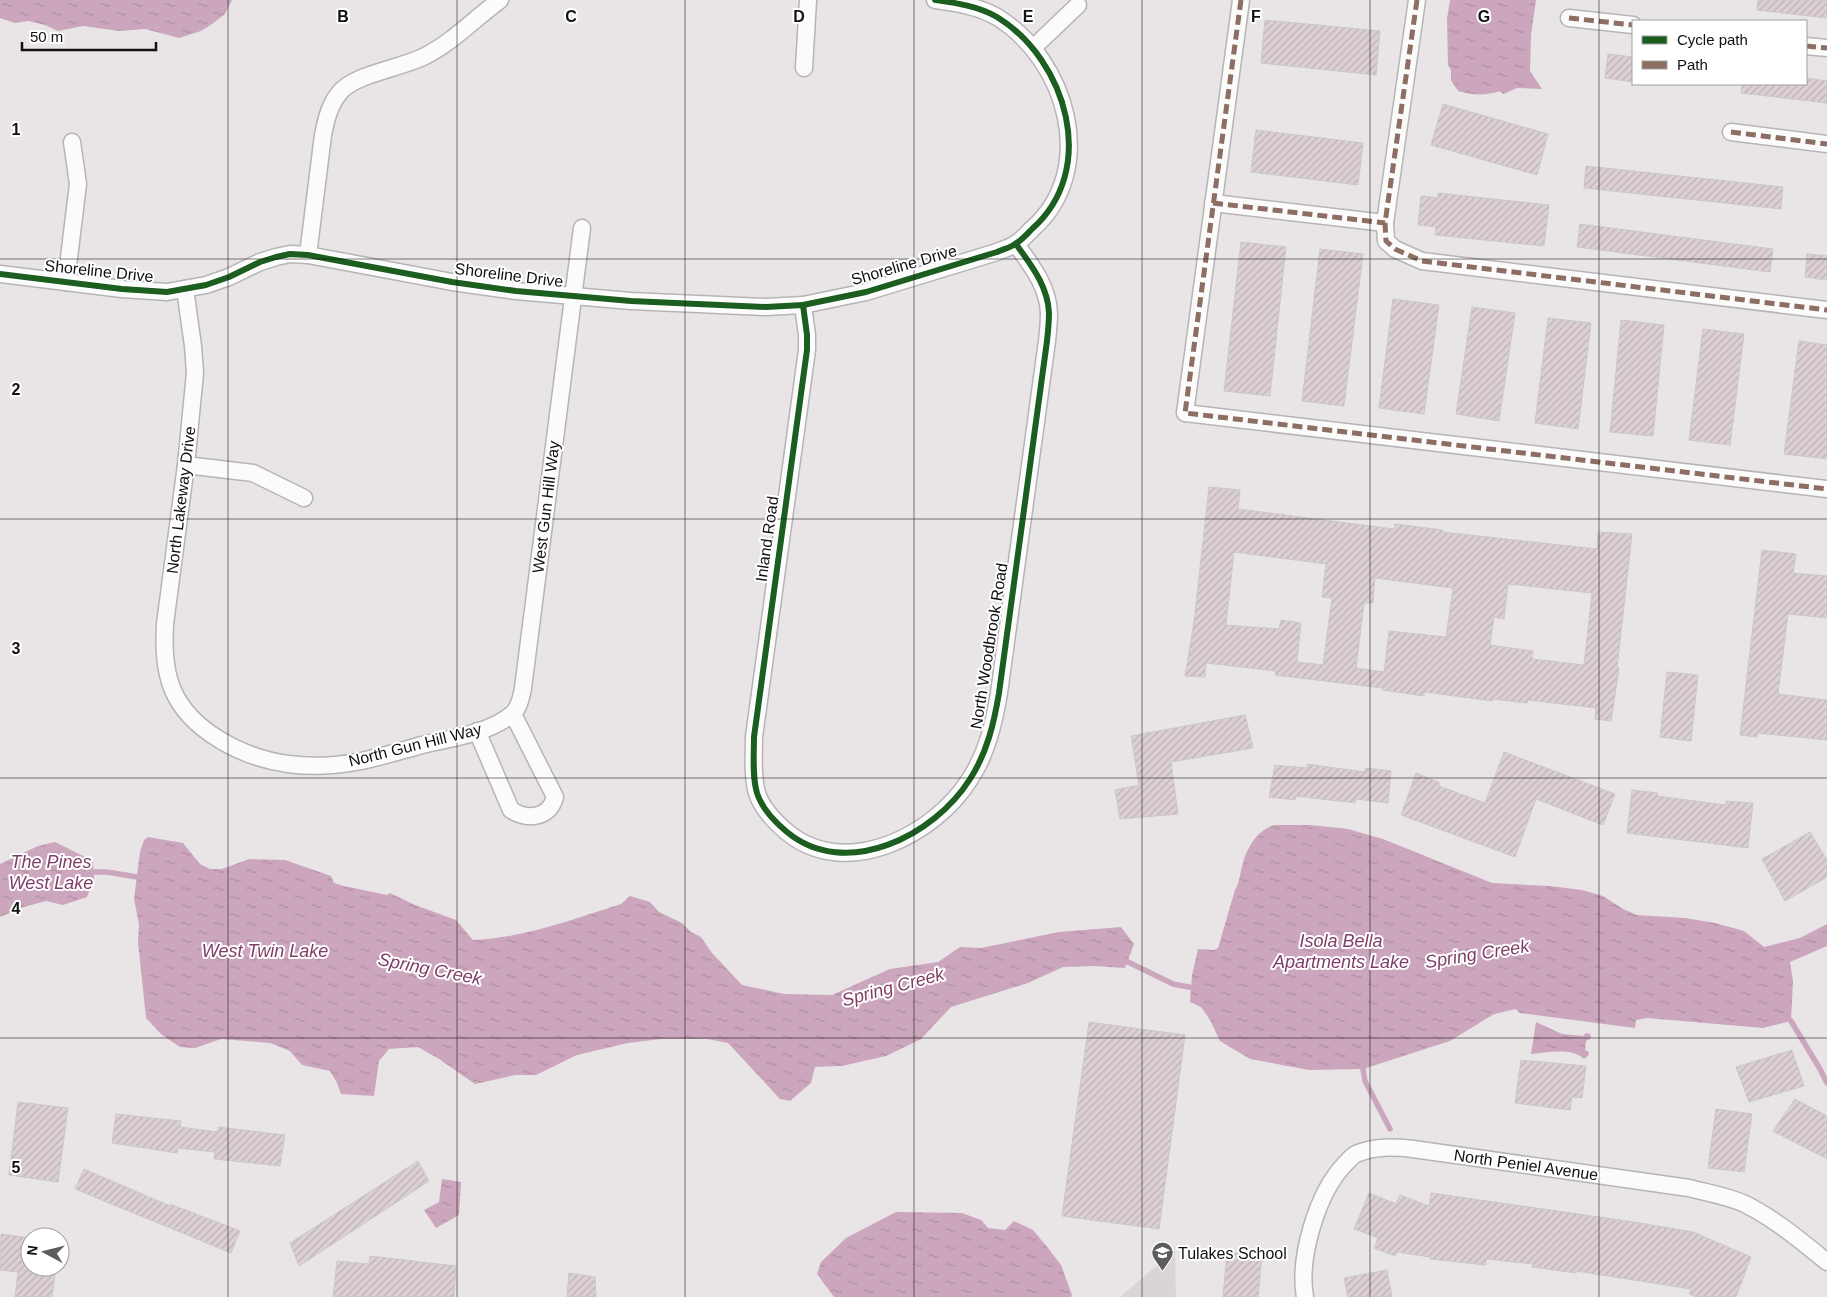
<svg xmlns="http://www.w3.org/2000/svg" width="1827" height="1297" font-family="Helvetica,sans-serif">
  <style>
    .built { fill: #dbd4d7 }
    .water { fill: url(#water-ripples) }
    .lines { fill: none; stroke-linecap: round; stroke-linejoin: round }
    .stream { stroke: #cca6bc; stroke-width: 5.5 }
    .building { fill: url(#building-hatch); stroke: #cac8c9; fill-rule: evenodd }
    .street-casing { stroke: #b6b4b5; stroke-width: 19 }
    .street { stroke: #fcfbfb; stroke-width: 16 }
    .quiet { stroke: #8d6e63; stroke-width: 5; stroke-dasharray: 10 5; stroke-linecap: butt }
    .cycleway-casing { stroke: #fff; stroke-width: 9 }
    .cycleway { stroke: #1b5e20; stroke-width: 6 }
    .grid { fill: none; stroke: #121011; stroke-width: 1; stroke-opacity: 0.55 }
    .labels { text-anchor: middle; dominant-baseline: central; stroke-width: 4; stroke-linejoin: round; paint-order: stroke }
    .street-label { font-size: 16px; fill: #121011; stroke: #fff }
    .poi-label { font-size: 16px; fill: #121011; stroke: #fff; text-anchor: start }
    .water-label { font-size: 18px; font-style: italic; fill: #7f3d66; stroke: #fff }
    .grid-label { font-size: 16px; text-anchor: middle; font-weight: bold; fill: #121011; stroke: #fff; stroke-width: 4; stroke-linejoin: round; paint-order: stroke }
  </style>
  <defs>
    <pattern id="water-ripples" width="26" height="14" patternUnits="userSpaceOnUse" patternTransform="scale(1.25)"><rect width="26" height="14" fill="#cca6bc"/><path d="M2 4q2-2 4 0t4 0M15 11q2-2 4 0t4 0" fill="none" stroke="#ae8ea1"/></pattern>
    <pattern id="building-hatch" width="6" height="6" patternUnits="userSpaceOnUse" patternTransform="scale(1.25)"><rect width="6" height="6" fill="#dccfd6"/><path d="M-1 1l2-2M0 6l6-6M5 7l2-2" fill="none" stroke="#bcb1b7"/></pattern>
  </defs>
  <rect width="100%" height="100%" fill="#e9e5e7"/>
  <polygon class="built" points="1175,1251 1176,1297 1120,1297 1174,1251"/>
  <g class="water">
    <polygon points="0,0 232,0 225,14 212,24 201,31 179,38 145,29 119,31 83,26 58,31 45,25 28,21 15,23 0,18"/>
    <path d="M1450,0H1536L1531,35L1530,71L1542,89L1517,88L1503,94L1500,91C1485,96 1473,95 1458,91L1451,80V70L1448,65L1447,19Z"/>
    <path d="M1274,825H1310L1348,829L1383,839L1492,883L1550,886L1582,890L1603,896L1623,909L1637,915L1685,918L1715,923L1744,931L1764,947L1800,938L1827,924V946L1790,962L1793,981L1791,1021L1763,1028L1647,1018L1636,1020L1635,1028L1520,1013L1516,1009L1494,1014L1450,1041L1363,1069L1309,1070L1250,1059L1220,1041L1210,1020L1201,1007L1190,1002L1192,975L1198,949L1214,950L1218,948L1235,890C1240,881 1240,873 1243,863C1247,847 1258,830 1274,825Z"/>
    <path d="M148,837L183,843L200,864L210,869H222L249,859L285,860L331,876L334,883L344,886L387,895L390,893L415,905L456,920L473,940C524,938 573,919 621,904L630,896L650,902L659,912L682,923L691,932L701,937L712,953L742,985L784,994L832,995L890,969L938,962L960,947L981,948L1059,932L1121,927L1134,944L1125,968L1095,966L1063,967L1028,983L951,1007L921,1039L886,1056L842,1066L815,1067L811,1083L790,1101L780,1099L728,1043L707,1039H661L628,1043L577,1055L536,1075H515L475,1084L439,1059L418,1047L389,1049L379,1061L374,1096L341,1094L337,1083L330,1071L302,1065L290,1051L270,1043L221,1039L195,1048L180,1047L162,1035L146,1018L138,942L139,924L134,899L140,852L144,840Z"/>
    <polygon points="55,842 93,861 94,878 87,897 63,905 46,901 24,907 0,917 0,864 38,846"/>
    <path d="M1536,1022L1562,1034L1583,1036L1586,1033L1590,1034L1591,1038L1586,1041L1585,1050L1589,1052L1588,1056L1584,1059C1571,1047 1547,1053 1531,1054Z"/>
    <polygon points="442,1179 461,1182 459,1215 436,1228 424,1210 439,1202"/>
    <polygon points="896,1212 962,1213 981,1220 988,1228 1005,1230 1014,1221 1033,1230 1048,1248 1061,1265 1072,1295 1071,1297 834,1297 817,1274 821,1262 846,1238"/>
  </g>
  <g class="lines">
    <g class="stream">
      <polyline points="88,872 107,872 143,878"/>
      <polyline points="1122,959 1173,984 1199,989"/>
      <polyline points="1791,1021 1820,1069 1827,1083"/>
      <polyline points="1362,1063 1365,1081 1390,1129"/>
    </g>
  </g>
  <g class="building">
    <polygon points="1758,0 1827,0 1827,18 1757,10"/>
    <polygon points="1265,20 1380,31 1376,75 1261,63"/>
    <polygon points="1608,54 1633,57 1633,82 1605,78"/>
    <polygon points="1806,78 1827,81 1827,103 1741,93 1742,84 1806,84"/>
    <polygon points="1443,104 1548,134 1537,175 1431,145"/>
    <polygon points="1256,130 1363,143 1358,185 1251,172"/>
    <polygon points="1586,166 1783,187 1781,209 1584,188"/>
    <polygon points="1438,193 1549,205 1544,246 1435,235 1436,227 1418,225 1421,196 1438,198"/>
    <polygon points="1580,224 1773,249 1770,272 1577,247"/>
    <polygon points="1241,242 1286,247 1270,396 1224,391"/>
    <polygon points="1320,249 1363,254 1344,406 1302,401"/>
    <polygon points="1807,254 1827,256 1827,280 1805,277"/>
    <polygon points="1393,299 1439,305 1424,414 1379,408"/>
    <polygon points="1472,307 1515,313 1499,421 1456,414"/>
    <polygon points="1548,318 1591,323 1578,429 1535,423"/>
    <polygon points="1621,320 1664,325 1653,436 1610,432"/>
    <polygon points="1703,329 1744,334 1730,445 1689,440"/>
    <polygon points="1799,341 1827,345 1827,459 1784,454"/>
    <path d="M1209,487L1240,490L1238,509L1394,529L1395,524L1443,530V532L1597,549L1598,532L1632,534L1617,668H1619L1611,721L1595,719L1596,708L1528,700L1527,703L1493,699V701L1424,692V696L1382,690V688L1275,675L1276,671L1206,663L1205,677L1185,676L1194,622ZM1234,552L1326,564L1322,597L1332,598L1323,665L1297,662L1301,623L1281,620L1279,629L1226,625ZM1375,578L1453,588L1446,637L1389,631L1384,672L1356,668L1364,603H1373ZM1508,584L1592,593L1584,665L1532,659L1533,651L1490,645L1494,617L1504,619Z"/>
    <polygon points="1762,550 1796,554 1793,573 1827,576 1827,618 1788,614 1778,694 1827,700 1827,740 1757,733 1757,737 1740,735"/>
    <polygon points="1667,672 1698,675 1691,741 1660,737"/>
    <polygon points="1245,715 1253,748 1171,762 1178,814 1120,819 1115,790 1139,785 1131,736"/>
    <polygon points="1504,752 1615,794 1603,825 1536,799 1515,857 1401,815 1416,773 1440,783 1439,786 1485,803"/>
    <polygon points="1307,764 1365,772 1365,768 1391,771 1388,803 1356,799 1355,803 1296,796 1295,800 1269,797 1275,765 1307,768"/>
    <polygon points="1632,790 1658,793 1657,796 1725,805 1726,801 1753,803 1748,848 1627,833"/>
    <polygon points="1810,832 1827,860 1827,877 1785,901 1762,859"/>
    <polygon points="1089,1022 1185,1035 1159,1229 1062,1216"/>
    <polygon points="1792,1050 1804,1086 1749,1102 1736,1067"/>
    <polygon points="1521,1060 1586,1066 1582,1098 1572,1097 1570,1110 1515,1103"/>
    <polygon points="1795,1099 1827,1116 1827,1159 1773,1131"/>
    <polygon points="18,1102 68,1108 58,1182 9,1175"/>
    <polygon points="1716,1109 1752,1114 1744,1172 1708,1168"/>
    <polygon points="116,1114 181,1121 180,1127 218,1132 218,1127 285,1135 280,1166 214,1159 215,1152 178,1148 177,1153 112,1143"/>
    <polygon points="418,1161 429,1181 299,1266 290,1243"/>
    <polygon points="84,1169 170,1206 170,1204 240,1231 231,1253 75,1189"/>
    <polygon points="1369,1193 1396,1204 1400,1195 1429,1206 1431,1193 1634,1222 1693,1232 1751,1257 1736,1297 1697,1297 1689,1294 1691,1289 1576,1271 1576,1273 1532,1267 1533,1264 1486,1259 1486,1265 1430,1259 1430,1257 1397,1252 1395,1256 1374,1248 1378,1238 1354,1229"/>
    <polygon points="1,1234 30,1238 30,1267 56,1267 52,1297 15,1297 18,1272 0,1270"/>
    <polygon points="1227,1252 1262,1256 1258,1297 1223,1297"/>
    <polygon points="370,1256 456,1266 454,1297 333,1297 337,1261 369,1264"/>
    <polygon points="1387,1270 1392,1297 1348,1297 1344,1278"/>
    <polygon points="569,1273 595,1277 596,1297 567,1297"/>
  </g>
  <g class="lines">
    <defs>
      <g id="street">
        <polyline points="1241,0 1185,413 1827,489"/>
        <polyline points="1417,0 1385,223 1386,241 1395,249 1422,261 1827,310"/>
        <polyline points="1569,18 1633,25"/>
        <polyline points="1806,46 1827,48"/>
        <polyline points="1033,48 1078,5"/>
        <polyline points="804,68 808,0"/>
        <polyline points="1731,132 1827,144"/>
        <polyline points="1213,203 1385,223"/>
        <path d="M308,255L323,135C326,120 330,102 342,90C358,74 400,68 423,57C452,43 474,19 500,0"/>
        <path d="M0,274L122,289L167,292L206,285L229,277L260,262L276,257L290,254L308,255L452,282L516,291L631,301L766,307L803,305L866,292L997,252C1003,249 1010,248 1015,244C1021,241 1027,234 1032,229C1099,170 1067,60 997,17C978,6 956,3 935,0"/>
        <polyline points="66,282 78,184 72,142"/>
        <path d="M185,289L193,346L195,373L186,465L165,624C164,646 164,667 172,688C189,731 244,758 288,764C309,767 334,766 356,762C378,758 400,751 422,745C451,738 487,734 511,715C519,709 521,698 523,688L582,228"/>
        <path d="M803,305L807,335V350L754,737C754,755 752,776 757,793C762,809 775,822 787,832C846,881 935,835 970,779C987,753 994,723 999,693L1047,341C1048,332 1049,322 1049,313C1048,286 1031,265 1016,244"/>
        <polyline points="186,465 253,473 304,498"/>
        <path d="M477,731L511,810C527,820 549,819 555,797L513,714"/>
        <path d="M1305,1297C1298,1258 1317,1193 1345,1164C1348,1161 1352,1156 1356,1154C1374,1146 1394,1147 1413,1149L1689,1188C1708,1193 1728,1196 1745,1204C1775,1219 1801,1241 1827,1262"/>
      </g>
    </defs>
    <use href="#street" class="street-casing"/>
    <use href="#street" class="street"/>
    <g class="quiet">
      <polyline points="1241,0 1185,413 1827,489"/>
      <polyline points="1417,0 1385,223 1386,241 1395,249 1422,261 1827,310"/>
      <polyline points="1569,18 1633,25"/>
      <polyline points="1806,46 1827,48"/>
      <polyline points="1731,132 1827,144"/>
      <polyline points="1213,203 1385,223"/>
    </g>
    <defs>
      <g id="cycleway">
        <path d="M0,274L122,289L167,292L206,285L229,277L260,262L276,257L290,254L308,255L452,282L516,291L631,301L766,307L803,305L866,292L997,252C1003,249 1010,248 1015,244C1021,241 1027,234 1032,229C1099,170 1067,60 997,17C978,6 956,3 935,0"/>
        <path d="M803,305L807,335V350L754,737C754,755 752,776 757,793C762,809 775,822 787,832C846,881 935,835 970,779C987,753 994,723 999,693L1047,341C1048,332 1049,322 1049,313C1048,286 1031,265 1016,244"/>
      </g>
    </defs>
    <use href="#cycleway" class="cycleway-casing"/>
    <use href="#cycleway" class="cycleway"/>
  </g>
  <path class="grid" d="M228,0V1297M457,0V1297M685,0V1297M914,0V1297M1142,0V1297M1370,0V1297M1599,0V1297M0,259H1827M0,519H1827M0,778H1827M0,1038H1827"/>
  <defs>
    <symbol id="school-pin" viewBox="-11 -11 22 30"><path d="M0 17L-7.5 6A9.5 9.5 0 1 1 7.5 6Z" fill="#5d5b5c" stroke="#fff"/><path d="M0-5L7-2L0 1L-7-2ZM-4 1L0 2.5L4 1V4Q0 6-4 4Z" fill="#fff"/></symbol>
  </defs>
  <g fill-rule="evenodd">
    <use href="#school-pin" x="1150" y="1240" width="25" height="34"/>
  </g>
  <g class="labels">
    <g class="street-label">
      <text transform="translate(904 265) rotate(-16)">Shoreline Drive</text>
      <text transform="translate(99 271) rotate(6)">Shoreline Drive</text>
      <text transform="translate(509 275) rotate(7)">Shoreline Drive</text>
      <text transform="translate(181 500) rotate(-83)">North Lakeway Drive</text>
      <text transform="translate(546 507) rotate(-83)">West Gun Hill Way</text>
      <text transform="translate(767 539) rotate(-82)">Inland Road</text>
      <text transform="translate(989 646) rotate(-81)">North Woodbrook Road</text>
      <text transform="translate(415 745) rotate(-14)">North Gun Hill Way</text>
      <text transform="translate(1526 1165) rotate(8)">North Peniel Avenue</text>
    </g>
    <g class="poi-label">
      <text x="1178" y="1253">Tulakes School</text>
    </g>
    <g class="water-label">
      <text x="51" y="862">The Pines<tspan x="51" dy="21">West Lake</tspan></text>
      <text x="1341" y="941">Isola Bella<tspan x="1341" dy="21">Apartments Lake</tspan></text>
      <text x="265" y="951">West Twin Lake</text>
      <text transform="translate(1477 954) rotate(-9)">Spring Creek</text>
      <text transform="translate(430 969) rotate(11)">Spring Creek</text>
      <text transform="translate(893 987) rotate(-15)">Spring Creek</text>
    </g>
  </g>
  <g class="grid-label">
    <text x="343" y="22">B</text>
    <text x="571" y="22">C</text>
    <text x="799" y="22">D</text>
    <text x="1028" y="22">E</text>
    <text x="1256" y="22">F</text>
    <text x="1484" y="22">G</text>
    <text x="16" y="135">1</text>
    <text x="16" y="395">2</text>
    <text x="16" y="654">3</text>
    <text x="16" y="914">4</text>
    <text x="16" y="1173">5</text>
  </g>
  <rect x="1632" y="20" width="175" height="65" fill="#ffffff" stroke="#a09fa0"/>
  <rect x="1642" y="36" width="25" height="8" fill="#1b5e20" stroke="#a09fa0"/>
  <text x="1677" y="45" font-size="15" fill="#121011">Cycle path</text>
  <rect x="1642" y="61" width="25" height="8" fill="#8d6e63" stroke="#a09fa0"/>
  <text x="1677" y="70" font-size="15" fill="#121011">Path</text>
  <g transform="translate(45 1252) rotate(277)"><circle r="24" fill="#ffffff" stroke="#a09fa0"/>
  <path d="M0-4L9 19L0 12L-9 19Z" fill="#5d5b5c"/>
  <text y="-8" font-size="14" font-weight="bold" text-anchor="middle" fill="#121011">N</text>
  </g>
  <path d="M22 42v8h134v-8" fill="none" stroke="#121011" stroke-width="2.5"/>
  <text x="30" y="42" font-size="15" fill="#121011" stroke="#ffffff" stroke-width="4" paint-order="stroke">50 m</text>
</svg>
